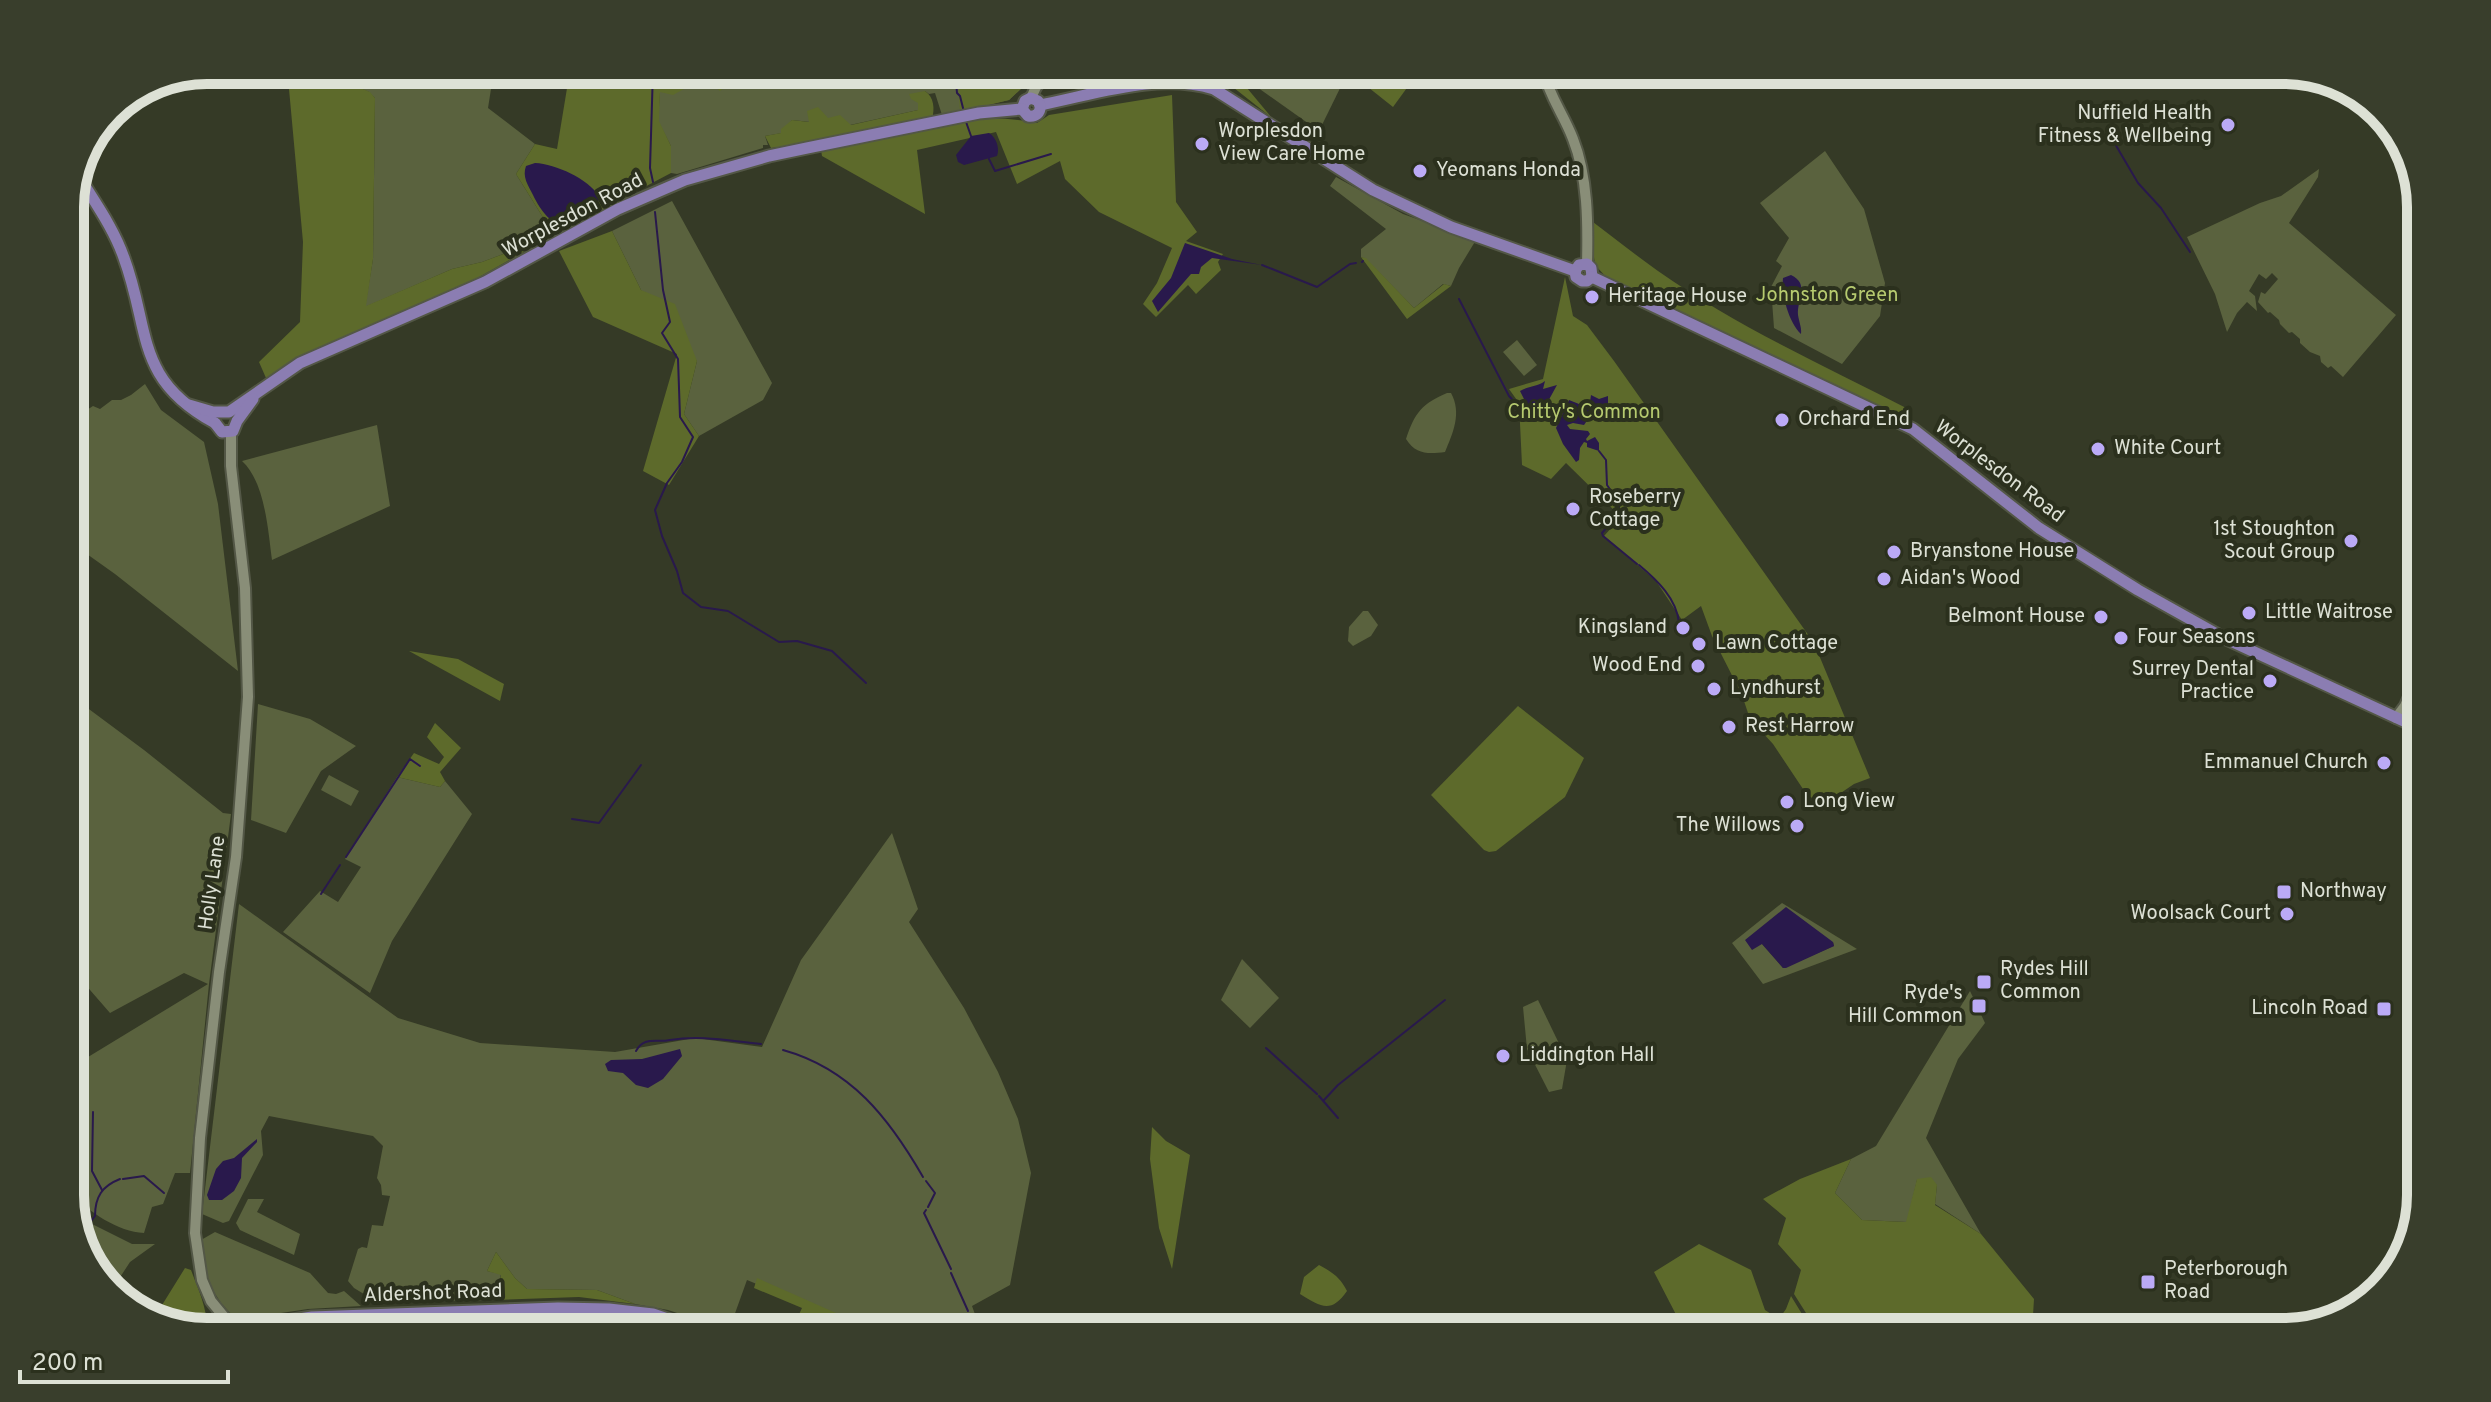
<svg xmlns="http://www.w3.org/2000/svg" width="2491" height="1402" font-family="Overpass,sans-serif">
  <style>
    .green { fill: #5a623e; fill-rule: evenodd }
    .forest { fill: #5d6a2b }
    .water { fill: #29194c }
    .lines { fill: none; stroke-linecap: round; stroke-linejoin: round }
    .stream { stroke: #29194c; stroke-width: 2 }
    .secondary-casing { stroke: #535746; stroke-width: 14 }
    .primary-casing { stroke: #535746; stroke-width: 15 }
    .secondary { stroke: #898e78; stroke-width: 10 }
    .primary { stroke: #8b7db2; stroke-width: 11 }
    .poi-dot { fill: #bbaaf6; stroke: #2b301d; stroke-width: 3 }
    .labels { text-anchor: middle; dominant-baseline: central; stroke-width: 8; stroke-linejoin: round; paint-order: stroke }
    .poi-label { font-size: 20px; fill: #dde1d5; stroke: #2b301d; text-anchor: start }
    .street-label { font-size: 20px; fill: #dde1d5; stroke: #2b301d }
    .park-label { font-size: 20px; fill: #b6ca6f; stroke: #2b301d }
    .rim { fill: none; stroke: #dde1d5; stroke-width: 10 }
  </style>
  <rect width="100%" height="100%" fill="#353a26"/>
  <g class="green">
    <polygon points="319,70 484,70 484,76 489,75 490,70 494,70 488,108 535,144 516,174 554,235 482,262 452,269 365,307 373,259 375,98 369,92"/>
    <polygon points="656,70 1041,70 1009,100 942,115 935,93 929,94 925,91 918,103 918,110 850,125 828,119 810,122 792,120 782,133 765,136 768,145 763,145 763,148 677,174 671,173 671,146 658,121 660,92 655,78"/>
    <polygon points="1233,70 1349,70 1319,131"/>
    <polygon points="1825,151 1864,209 1885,283 1880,316 1842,364 1774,328 1771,287 1782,266 1776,261 1789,238 1760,203"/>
    <polygon points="2319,169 2318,177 2289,223 2396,315 2343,377 2331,366 2328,368 2321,362 2320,356 2310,352 2300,343 2300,339 2292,332 2289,333 2280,324 2279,320 2270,312 2268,313 2258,302 2261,292 2265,294 2278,279 2272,273 2266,279 2259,274 2249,291 2255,296 2257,311 2247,302 2237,313 2227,332 2215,294 2187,237 2260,203 2281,196"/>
    <polygon points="1336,177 1403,214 1476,240 1459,268 1451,286 1443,284 1414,308 1366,259 1361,257 1361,249 1386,229 1330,186"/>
    <polygon points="672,201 772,383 763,400 699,436 684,414 697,361 641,290 612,231"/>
    <polygon points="1517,340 1537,365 1524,376 1503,352"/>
    <polygon points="145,384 161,410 204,442 218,504 238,671 115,574 70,542 70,421 93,406 100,409 112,400 121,400 131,395"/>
    <path d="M1447,393H1451C1462,413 1453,433 1445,452C1429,454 1416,455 1406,439C1415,412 1422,404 1447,393Z"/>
    <path d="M377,425L390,506L272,560C268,530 265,482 242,461Z"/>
    <polygon points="1363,611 1368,611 1378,625 1371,636 1353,646 1348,641 1349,627"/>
    <path d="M70,695L144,750L223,813L231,814L209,984L190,1173H175L163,1204L152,1207L144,1233C118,1232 89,1212 70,1192V1068L208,984L184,973L110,1013L77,975L70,981Z"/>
    <polygon points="258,704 310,719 356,746 321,771 286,833 251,820"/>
    <polygon points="329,775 359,791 351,806 321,790"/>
    <polygon points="397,777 440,787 445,781 472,814 392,941 370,993 283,932 320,891 338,902 361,867 345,859"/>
    <polygon points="892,833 918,909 909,922 964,1008 998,1072 1018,1119 1031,1173 1010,1285 972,1306 980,1328 836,1317 747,1280 729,1330 668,1310 635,1304 597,1290 527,1289 515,1278 496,1252 487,1271 501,1274 495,1300 377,1302 354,1288 348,1281 358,1249 362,1247 367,1248 372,1225 383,1226 390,1196 382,1195 381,1185 377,1178 383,1146 373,1136 269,1116 261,1131 263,1155 229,1221 223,1223 202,1214 239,904 398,1018 480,1043 615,1052 695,1038 762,1047 801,960"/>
    <path d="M1782,903L1857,949L1763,984L1732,943ZM1833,942L1834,946L1783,968L1762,944Z"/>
    <polygon points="1242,959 1279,998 1250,1028 1221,1000"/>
    <polygon points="1970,991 1985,1023 1958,1059 1926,1138 1981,1234 1935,1204 1937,1185 1917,1180 1907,1222 1862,1220 1835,1193 1851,1159 1876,1146"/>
    <polygon points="1538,1000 1567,1060 1562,1089 1549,1092 1527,1049 1523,1007"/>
    <polygon points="248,1199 264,1199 257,1212 300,1234 294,1255 240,1230 236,1223"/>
    <polygon points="86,1221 132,1244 155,1244 130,1262 113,1288 89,1264 77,1227"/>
    <polygon points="215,1232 310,1273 328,1293 336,1294 344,1291 361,1306 308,1309 248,1318 232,1315 221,1303 210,1286 205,1268 201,1240"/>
  </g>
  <g class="forest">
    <polygon points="284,70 319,70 370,92 375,98 373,259 366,306 452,269 482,262 554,235 516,174 535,144 557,149 570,70 656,70 655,78 658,84 668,81 673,70 682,70 685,73 688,70 736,70 737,76 720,91 704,78 673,95 660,92 659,121 671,146 671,173 554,235 458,289 363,331 266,378 259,362 300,322 303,242 288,78"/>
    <polygon points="961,70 1041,70 1009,100 960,112 958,84 962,78"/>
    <polygon points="1192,70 1232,70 1272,118 1224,80"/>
    <polygon points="1350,70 1420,70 1393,107 1349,72"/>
    <path d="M925,91C934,97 935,109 932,119L822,142L771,148L765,136L781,133V129L792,120L809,122L807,111L818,107L828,118L840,115L851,125L918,110V103L911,99L909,94Z"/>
    <path d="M1172,95L1176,202L1197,232L1186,241L1223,254L1218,262L1221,270L1196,294L1188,285L1156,317L1143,304L1157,283L1172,248L1099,212L1065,179L1060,161L1017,184L996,132L917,150L925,214L822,156L821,150C889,135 967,108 1037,123L1049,115Z"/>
    <path d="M1589,219C1612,236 1634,254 1658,271C1737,327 1827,367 1912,411L1909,417L1902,419L1649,302L1607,278L1595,265Z"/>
    <polygon points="612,231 641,290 675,304 697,361 684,414 699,436 669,485 643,471 677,354 593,317 559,251"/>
    <polygon points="1361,257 1366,258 1414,308 1444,284 1451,286 1407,319"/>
    <polygon points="1565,277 1573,316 1587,325 1614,361 1814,643 1870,778 1854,784 1832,799 1816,800 1807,795 1773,744 1750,719 1742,695 1712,636 1701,606 1682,620 1656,581 1604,536 1621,517 1566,463 1551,479 1522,465 1519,403 1509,389 1543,379"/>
    <polygon points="409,651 458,659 504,684 500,701"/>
    <polygon points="1518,706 1584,758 1565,797 1496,851 1489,852 1484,850 1431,795"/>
    <polygon points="435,723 461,748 440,772 445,781 440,787 397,777 414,753 439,764 444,757 427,737"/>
    <polygon points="1152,1127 1166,1141 1190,1155 1172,1269 1159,1228 1150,1159"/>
    <polygon points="1851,1159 1835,1193 1862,1220 1906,1222 1917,1179 1931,1177 1937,1185 1935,1205 1981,1234 2034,1299 2032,1332 1818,1332 1794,1294 1801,1270 1778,1244 1786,1218 1763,1199 1800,1179"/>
    <polygon points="1699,1244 1751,1270 1765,1310 1779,1319 1786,1309 1791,1296 1813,1332 1685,1332 1654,1272"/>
    <polygon points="496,1252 515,1278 527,1289 597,1290 635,1304 579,1297 495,1300 501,1275 487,1271"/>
    <path d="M1319,1265C1332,1272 1340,1277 1347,1291C1331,1314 1321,1307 1300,1294L1304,1277Z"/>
    <path d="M185,1268L191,1270C199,1291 208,1310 207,1332L154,1318Z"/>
    <polygon points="757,1278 836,1313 836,1317 853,1318 853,1325 836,1325 831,1332 769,1332 774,1320 794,1325 802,1308 754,1288"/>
  </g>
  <g class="water">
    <path d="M989,133C996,137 1000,148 997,156L964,165L958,162L956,155L971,136Z"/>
    <path d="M535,163C556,164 588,179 599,196C599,204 596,206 590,212C564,237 546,222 533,195C528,185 522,177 526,166Z"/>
    <polygon points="1185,243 1232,259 1262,265 1212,258 1201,267 1199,274 1191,274 1158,312 1152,301 1171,278"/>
    <path d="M1791,275C1810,284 1797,299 1798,315C1799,322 1802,328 1801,334C1789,323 1781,294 1783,278Z"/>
    <path d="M1545,381L1543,389L1557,385L1546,405L1549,408L1542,418L1526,403L1520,391C1528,386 1537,387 1545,381Z"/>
    <polygon points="1591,395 1599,399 1608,396 1608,405 1604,417 1596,419 1597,413 1593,412 1584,425 1573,423 1567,425 1570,429 1588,431 1590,434 1586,439 1587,441 1595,437 1599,443 1599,451 1587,447 1587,443 1584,442 1580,448 1579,460 1576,462 1563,444 1556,428 1569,400 1594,410 1590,402"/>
    <polygon points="1786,907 1833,942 1834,946 1786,968 1783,968 1762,944 1752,950 1745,940"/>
    <polygon points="680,1049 682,1056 663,1079 648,1088 636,1085 623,1073 608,1071 605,1064 611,1060 642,1059"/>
    <polygon points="257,1139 257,1142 242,1158 241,1178 234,1191 222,1200 209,1200 207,1195 216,1169 223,1161 234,1158"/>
  </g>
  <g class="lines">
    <g class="stream">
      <polyline points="653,70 650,168 653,182"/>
      <polyline points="955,70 957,93 960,96 964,112"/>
      <polyline points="965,119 971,136"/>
      <polyline points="2111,137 2138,183 2161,208 2190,252"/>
      <polyline points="989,159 995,171 1051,154"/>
      <polyline points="655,212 663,290 670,322 662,333 678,359 680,417 693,437 682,462 667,483 655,510 662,536 677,571 683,593 701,607 728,611 779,642 797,641 832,651 866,683"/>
      <polyline points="1362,262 1363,261"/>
      <polyline points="1262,265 1317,287 1350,264 1356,263"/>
      <polyline points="1459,299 1509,396 1521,409 1522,406"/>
      <polyline points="1547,403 1565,409"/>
      <polyline points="1599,451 1606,460 1607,485 1620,504 1615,518 1602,533 1603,536 1637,564"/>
      <path d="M1639,565C1657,580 1677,599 1679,623"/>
      <polyline points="572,819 599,823 641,765"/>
      <polyline points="346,857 410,759 420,766"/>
      <polyline points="321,894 340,865"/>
      <polyline points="1266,1048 1317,1094"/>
      <path d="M783,1050C851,1069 889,1118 923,1177"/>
      <path d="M636,1051C644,1036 656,1043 670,1040C702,1035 729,1041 761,1044"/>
      <polyline points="1319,1096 1338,1118"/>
      <polyline points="1324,1100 1338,1085 1445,1000"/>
      <polyline points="93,1112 92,1171 102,1190"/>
      <polyline points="123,1179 144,1176 164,1193"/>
      <polyline points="926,1181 935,1193 928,1207"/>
      <polyline points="926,1210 924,1213 951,1269"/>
      <path d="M80,1235L95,1216C95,1197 102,1186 120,1179"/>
      <polyline points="951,1273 968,1311"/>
      <polyline points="644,1323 656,1332"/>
      <polyline points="1161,1327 1168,1326 1162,1331"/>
    </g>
    <defs>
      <g id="secondary">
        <path d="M1543,70C1549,96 1564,115 1573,139C1588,177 1588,224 1587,264"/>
        <polyline points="1031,98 1036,87 1050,70"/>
        <polyline points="2396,718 2405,706 2421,669"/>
        <polyline points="230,1324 211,1301 202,1280 195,1233 200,1138 219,972 236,857 248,697 245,588 231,466 231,431"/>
      </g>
      <g id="primary">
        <path d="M1040,105C1097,94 1157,72 1214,89L1373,190L1451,227L1575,271"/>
        <polyline points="1022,109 1025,101 1031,98 1038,101 1040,105"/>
        <path d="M1022,109L1028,116C1036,117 1041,113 1040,105"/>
        <path d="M80,178C96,204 114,229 124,258C151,331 134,379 215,423"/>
        <polyline points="1575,271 1579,265 1587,264 1591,268 1592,277"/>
        <polyline points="1575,271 1576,277 1582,281 1587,281 1592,277"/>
        <polyline points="1592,277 1913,429 2039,528 2138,590 2222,637 2421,729"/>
        <polyline points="189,405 213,412 229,412 300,363 485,282 618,209 685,180 769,156 807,148 979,113 1022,109"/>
        <polyline points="215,423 222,432 233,431 237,421 253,399"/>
        <polyline points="339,1323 450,1320 522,1316"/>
        <polyline points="216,1332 227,1324 255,1326 312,1317 558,1308 609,1309 653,1314 705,1332"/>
        <polyline points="270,1332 298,1326"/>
      </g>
    </defs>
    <use href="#secondary" class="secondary-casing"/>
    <use href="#primary" class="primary-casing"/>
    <use href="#secondary" class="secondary"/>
    <use href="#primary" class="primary"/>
  </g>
  <g class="poi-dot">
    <circle cx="2228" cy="125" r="8"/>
    <circle cx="1202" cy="144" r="8"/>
    <circle cx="1420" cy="171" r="8"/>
    <circle cx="1592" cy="297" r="8"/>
    <circle cx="1782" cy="420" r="8"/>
    <circle cx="2098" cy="449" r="8"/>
    <circle cx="1573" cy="509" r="8"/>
    <circle cx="2351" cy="541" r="8"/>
    <circle cx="1894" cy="552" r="8"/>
    <circle cx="1884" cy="579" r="8"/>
    <circle cx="2249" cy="613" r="8"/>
    <circle cx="2101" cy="617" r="8"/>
    <circle cx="1683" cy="628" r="8"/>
    <circle cx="2121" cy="638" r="8"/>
    <circle cx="1699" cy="644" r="8"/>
    <circle cx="1698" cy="666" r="8"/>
    <circle cx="2270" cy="681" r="8"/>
    <circle cx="1714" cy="689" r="8"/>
    <circle cx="1729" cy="727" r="8"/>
    <circle cx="2384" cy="763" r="8"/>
    <circle cx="1787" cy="802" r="8"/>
    <circle cx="1797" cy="826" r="8"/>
    <rect x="2276" y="884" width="16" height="16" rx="4"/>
    <circle cx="2287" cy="914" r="8"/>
    <rect x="1976" y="974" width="16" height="16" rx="4"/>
    <rect x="1971" y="998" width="16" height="16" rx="4"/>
    <rect x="2376" y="1001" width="16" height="16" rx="4"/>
    <circle cx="1503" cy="1056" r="8"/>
    <rect x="2140" y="1274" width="16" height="16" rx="4"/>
  </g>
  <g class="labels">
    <g class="poi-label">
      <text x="2212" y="114" text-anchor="end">Nuffield Health<tspan x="2212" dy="23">Fitness &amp; Wellbeing</tspan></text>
      <text x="1218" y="132">Worplesdon<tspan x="1218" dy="23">View Care Home</tspan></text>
      <text x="1436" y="171">Yeomans Honda</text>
      <text x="1608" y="297">Heritage House</text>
      <text x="1798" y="420">Orchard End</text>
      <text x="2114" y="449">White Court</text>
      <text x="1589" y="498">Roseberry<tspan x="1589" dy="23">Cottage</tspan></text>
      <text x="2335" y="530" text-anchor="end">1st Stoughton<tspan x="2335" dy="23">Scout Group</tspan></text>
      <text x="1910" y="552">Bryanstone House</text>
      <text x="1900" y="579">Aidan's Wood</text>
      <text x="2265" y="613">Little Waitrose</text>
      <text x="2085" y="617" text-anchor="end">Belmont House</text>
      <text x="1667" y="628" text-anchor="end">Kingsland</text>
      <text x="2137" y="638">Four Seasons</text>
      <text x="1715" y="644">Lawn Cottage</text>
      <text x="1682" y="666" text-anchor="end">Wood End</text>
      <text x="2254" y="670" text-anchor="end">Surrey Dental<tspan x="2254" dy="23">Practice</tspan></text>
      <text x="1730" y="689">Lyndhurst</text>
      <text x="1745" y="727">Rest Harrow</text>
      <text x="2368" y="763" text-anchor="end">Emmanuel Church</text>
      <text x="1803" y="802">Long View</text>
      <text x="1781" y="826" text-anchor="end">The Willows</text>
      <text x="2300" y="892">Northway</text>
      <text x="2271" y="914" text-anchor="end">Woolsack Court</text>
      <text x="2000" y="970">Rydes Hill<tspan x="2000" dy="23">Common</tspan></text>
      <text x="1963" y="994" text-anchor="end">Ryde's<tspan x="1963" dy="23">Hill Common</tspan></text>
      <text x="2368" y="1009" text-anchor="end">Lincoln Road</text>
      <text x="1519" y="1056">Liddington Hall</text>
      <text x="2164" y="1270">Peterborough<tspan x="2164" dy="23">Road</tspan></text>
    </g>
    <g class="street-label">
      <text transform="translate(573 216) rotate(-28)">Worplesdon Road</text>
      <text transform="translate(1999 472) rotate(37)">Worplesdon Road</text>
      <text transform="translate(213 883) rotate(-82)">Holly Lane</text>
      <text transform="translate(433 1294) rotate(-2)">Aldershot Road</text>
    </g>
    <g class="park-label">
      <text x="1827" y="296">Johnston Green</text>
      <text x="1584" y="413">Chitty's Common</text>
    </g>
  </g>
  <path d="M0 0H2491V1402H0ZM207 84H2284A123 123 0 0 1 2407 207V1195A123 123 0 0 1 2284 1318H207A123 123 0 0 1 84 1195V207A123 123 0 0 1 207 84Z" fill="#393e2c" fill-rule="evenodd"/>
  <path class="rim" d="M207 84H2284A123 123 0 0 1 2407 207V1195A123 123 0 0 1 2284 1318H207A123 123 0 0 1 84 1195V207A123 123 0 0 1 207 84Z"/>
  <path d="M20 1370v12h208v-12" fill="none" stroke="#dde1d5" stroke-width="4"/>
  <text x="32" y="1370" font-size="24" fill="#dde1d5" stroke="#2b301d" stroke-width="6" paint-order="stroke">200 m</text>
</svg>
